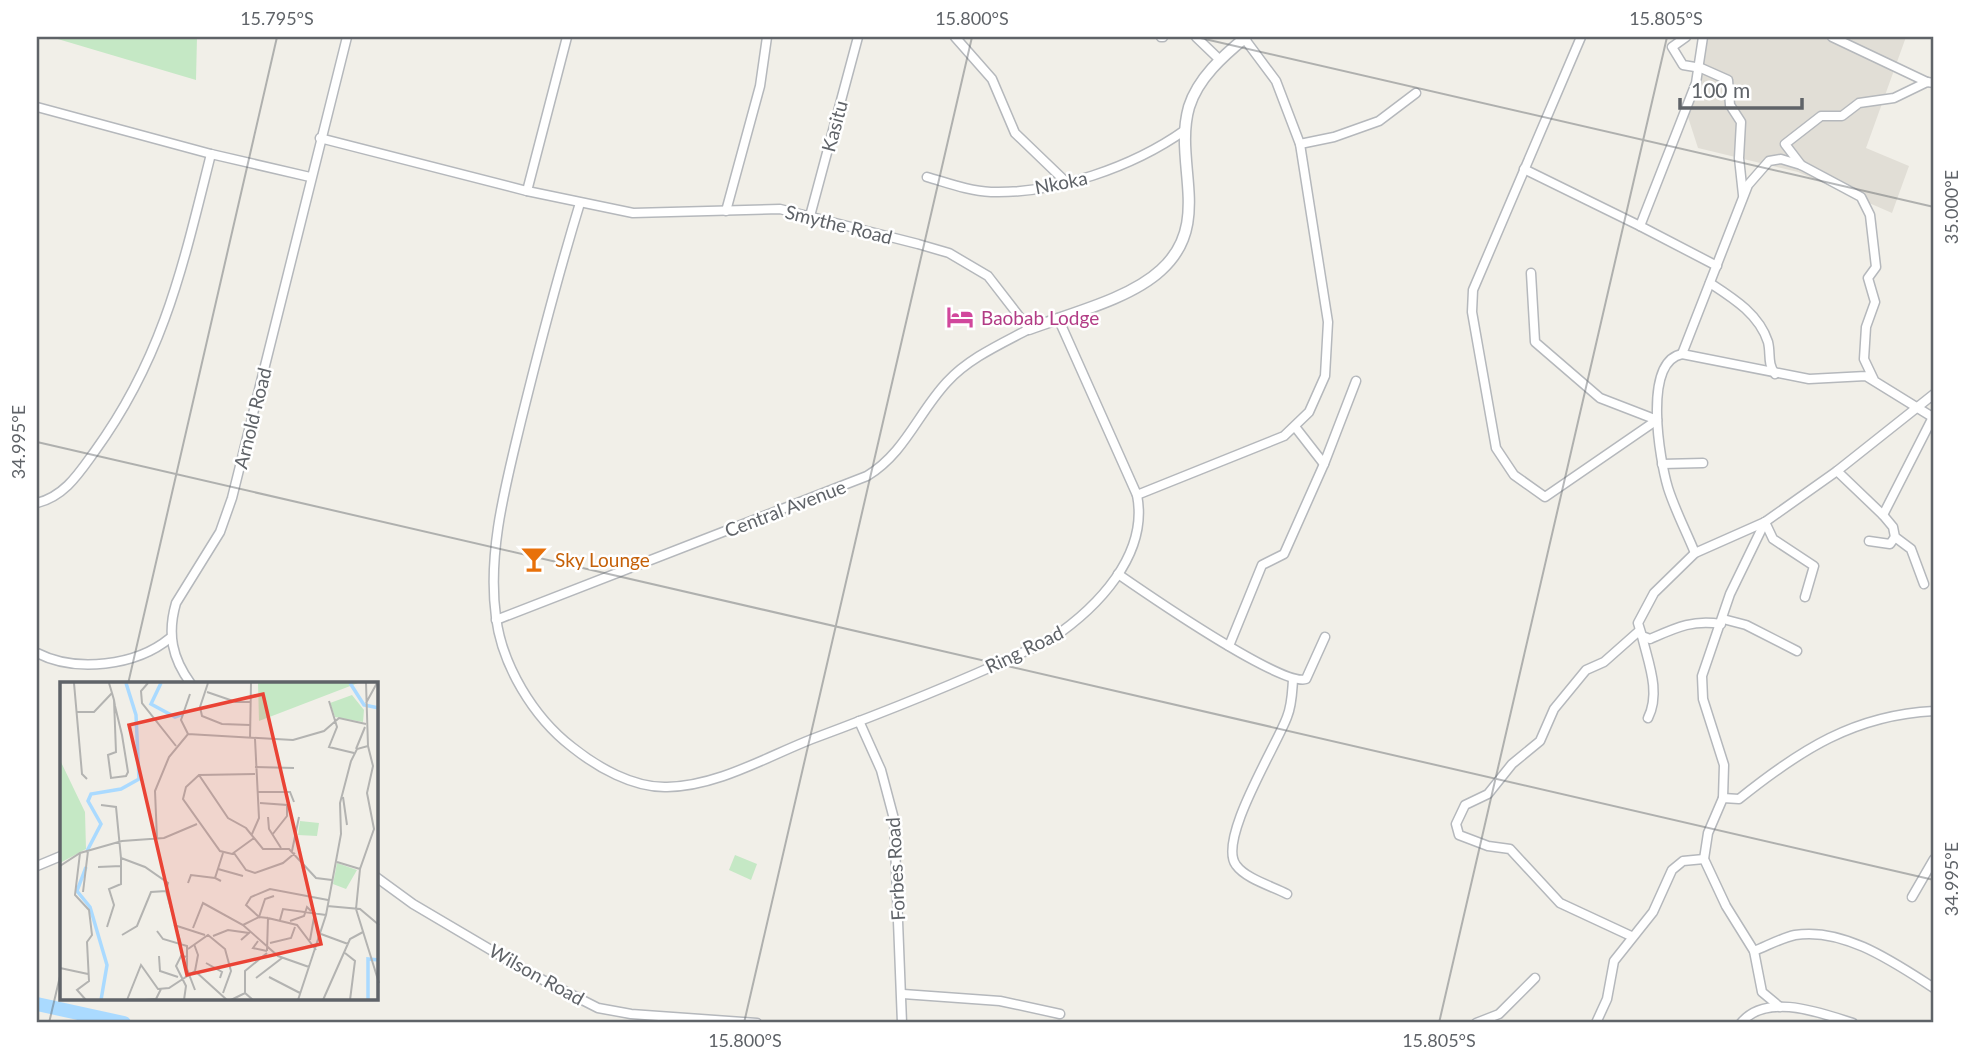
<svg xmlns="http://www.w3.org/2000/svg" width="1971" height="1060" font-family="Lato,sans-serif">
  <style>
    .education { fill: #e1ded6 }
    .green { fill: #c5e8c5 }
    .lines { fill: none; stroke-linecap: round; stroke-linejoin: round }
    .river { stroke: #aadaff; stroke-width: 14 }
    .minor-casing { stroke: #b5b8bc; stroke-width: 11 }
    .tertiary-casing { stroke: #b5b8bc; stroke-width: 13 }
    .minor { stroke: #fff; stroke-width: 8 }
    .tertiary { stroke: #fff; stroke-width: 10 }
    .ticks { fill: none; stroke: #5f6368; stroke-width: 2; stroke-opacity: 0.45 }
    .labels { text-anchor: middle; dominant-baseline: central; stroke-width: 5; stroke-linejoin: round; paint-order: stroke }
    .street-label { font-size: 19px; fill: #5f6368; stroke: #fff }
    .hotel-label { font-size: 19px; fill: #b23c85; stroke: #fff; text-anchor: start }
    .food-label { font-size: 19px; fill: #c56008; stroke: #fff; text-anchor: start }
    .inset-river { fill: none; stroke: #aadaff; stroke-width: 3.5 }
    .inset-road { fill: none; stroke: #b3b3b1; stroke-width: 2 }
    .view { fill: #ea4335; fill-opacity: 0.15; stroke: #ea4335; stroke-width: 3.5 }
    .inset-edge { fill: none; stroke: #5f6368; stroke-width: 3.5 }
    .neatline { fill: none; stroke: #5f6368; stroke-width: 2.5 }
    .ticks-label { font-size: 18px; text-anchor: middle; fill: #5f6368 }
  </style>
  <rect width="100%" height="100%" fill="#f1efe8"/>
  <polygon class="education" points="1704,37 1906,37 1866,148 1909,166 1892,213 1798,172 1698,148 1688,117"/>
  <g class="green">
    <polygon points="51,37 197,37 196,80"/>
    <polygon points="735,855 757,864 751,880 729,870"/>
  </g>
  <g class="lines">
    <polyline class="river" points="37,1004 124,1023"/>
    <defs>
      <g id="minor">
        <polyline points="955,37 992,79 1015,133 1066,182"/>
        <polyline points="1161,37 1163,37"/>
        <polyline points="1196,37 1220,60"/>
        <polyline points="1581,37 1473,290 1472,312 1496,448 1514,475 1545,497 1657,420"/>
        <polyline points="1686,37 1672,47 1683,65 1701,68 1728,80 1730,105 1741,122 1739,158 1743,195"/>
        <polyline points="1703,37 1696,83 1640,226 1717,266"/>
        <polyline points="1832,37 1927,82"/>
        <polyline points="37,107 211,154 310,177"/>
        <path d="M320,138L527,191L633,213L780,209L918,244L949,253L988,276L1029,329C1001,344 969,358 947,382C918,413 905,453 867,476L496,620"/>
        <polyline points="1300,144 1334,137 1379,121 1416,93"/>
        <polyline points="1801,165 1785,144 1821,116 1842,116 1859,103 1894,98 1927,82 1934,83"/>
        <polyline points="1524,169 1640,226"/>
        <path d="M927,177C948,183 969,191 991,192C1055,194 1133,167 1185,130"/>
        <polyline points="527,191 567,37"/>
        <path d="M580,203C558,275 539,348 521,421C506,484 487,552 496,617C502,665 533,717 572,747C597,767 633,788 667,787C718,786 766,757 812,739C893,709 974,677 1051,639C1097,608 1149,555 1137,495L1058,318"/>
        <polyline points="726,211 760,86 767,37"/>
        <polyline points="810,216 858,37"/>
        <polyline points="1531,273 1535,342 1600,398 1657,420"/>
        <path d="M1710,283C1733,298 1759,314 1768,342C1771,354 1767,363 1775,374"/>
        <path d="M1682,354C1642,362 1660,461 1668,488C1675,510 1686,531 1695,553"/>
        <polyline points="1874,380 1864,359 1866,327 1875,302 1868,278 1876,267 1870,215 1861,197 1801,165 1781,159 1769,161 1748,185 1682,354 1809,379 1866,376 1934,418"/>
        <polyline points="1296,428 1324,464 1356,381"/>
        <polyline points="1662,464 1703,463"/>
        <polyline points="1837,471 1883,515 1933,417"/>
        <polyline points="1137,495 1284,436 1309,412 1325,376 1328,322 1300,144 1276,81 1244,38"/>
        <path d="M37,503C65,496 79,473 95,451C164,356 183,265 211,154"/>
        <polyline points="1883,515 1893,527 1895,537 1911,549 1924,584"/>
        <polyline points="1765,522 1773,539 1814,566 1805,597"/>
        <polyline points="1869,541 1890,544 1895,537"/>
        <path d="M1118,574C1144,592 1283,688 1306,679L1325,637"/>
        <polyline points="1723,619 1746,625 1797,651"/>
        <path d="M1721,624C1693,619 1675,628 1650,639L1642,636L1638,623L1654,593L1695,553L1765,522L1837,471L1934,394"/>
        <path d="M1642,636C1648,662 1661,692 1648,718"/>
        <polyline points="1229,646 1262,565 1284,554 1324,464"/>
        <path d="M37,653C76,673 136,666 170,638"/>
        <path d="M191,684C172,658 167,634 176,603L220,532L232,498L347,37"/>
        <polyline points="859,721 881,770 894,819 902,1023"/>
        <polyline points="1723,798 1724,765 1703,699 1702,676 1730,594 1765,522"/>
        <polyline points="37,866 61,856"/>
        <polyline points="376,877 413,904 535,976 598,1008 631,1014 757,1023"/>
        <path d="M1287,894C1272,886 1246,879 1236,865C1217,840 1277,745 1287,717C1292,705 1292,693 1293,680"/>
        <polyline points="1912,897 1934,859"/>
        <polyline points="1631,936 1560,903 1510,849 1488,846 1459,835 1456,824 1465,805 1488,794 1512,764 1540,741 1554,709 1586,670 1604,662 1639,631"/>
        <path d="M1754,951C1767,946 1781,938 1795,935C1844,927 1895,963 1934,988"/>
        <polyline points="903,994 1000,1001 1060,1014"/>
        <path d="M1780,1007L1762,992L1754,951L1726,906L1704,859L1708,833L1723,798L1739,799C1800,750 1854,715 1934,711"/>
        <polyline points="1476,1023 1499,1014 1535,978"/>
        <polyline points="1596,1023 1607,999 1614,961 1653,912 1672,870 1683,861 1704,859"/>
        <path d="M1741,1023C1766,992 1821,1013 1853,1023"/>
      </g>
      <path id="tertiary" d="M1029,329C1069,314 1130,299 1161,270C1213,223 1173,163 1189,107C1198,78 1223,56 1246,37"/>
    </defs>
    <use href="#minor" class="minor-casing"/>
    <use href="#tertiary" class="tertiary-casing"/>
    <use href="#minor" class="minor"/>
    <use href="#tertiary" class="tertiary"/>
  </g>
  <path class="ticks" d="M1196,37L1934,207M37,442L1934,880M128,684L277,37M49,1023L61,972M744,1023L972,37M1439,1023L1667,37"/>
  <defs>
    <symbol id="hotel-bare" viewBox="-9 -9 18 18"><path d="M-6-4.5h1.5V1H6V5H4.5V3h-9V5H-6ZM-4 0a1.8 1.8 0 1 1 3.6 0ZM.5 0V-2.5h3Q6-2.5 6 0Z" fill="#d1479c" stroke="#fff" stroke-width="2.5" paint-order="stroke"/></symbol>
    <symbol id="bar-bare" viewBox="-9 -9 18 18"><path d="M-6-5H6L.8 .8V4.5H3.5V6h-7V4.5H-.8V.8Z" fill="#e8710a" stroke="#fff" stroke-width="2.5" paint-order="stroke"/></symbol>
  </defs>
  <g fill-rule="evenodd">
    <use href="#hotel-bare" x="941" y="298" width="38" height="38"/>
    <use href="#bar-bare" x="515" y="540" width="38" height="38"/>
  </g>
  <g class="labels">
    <g class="street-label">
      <text transform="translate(834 126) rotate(-75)">Kasitu</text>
      <text transform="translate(1061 182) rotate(-11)">Nkoka</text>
      <text transform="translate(839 224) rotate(14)">Smythe Road</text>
      <text transform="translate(252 418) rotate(-76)">Arnold Road</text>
      <text transform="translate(785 508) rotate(-21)">Central Avenue</text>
      <text transform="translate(1024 649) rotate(-26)">Ring Road</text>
      <text transform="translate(895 869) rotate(-93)">Forbes Road</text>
      <text transform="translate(537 974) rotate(29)">Wilson Road</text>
    </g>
    <g class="hotel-label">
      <text x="981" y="317">Baobab Lodge</text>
    </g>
    <g class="food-label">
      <text x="555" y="559">Sky Lounge</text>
    </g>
  </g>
  <g transform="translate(60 682)">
    <rect width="318" height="318" fill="#f1efe8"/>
    <path d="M198,1H298L199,39ZM292,13L304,28L303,40L275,35L270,21ZM0,78L25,130L26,167L0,181ZM240,139L259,141L257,154L238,153ZM277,181L297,188L286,207L273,202Z" fill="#c5e8c5"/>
    <path class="inset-river" d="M101,1L91,22L115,35L123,32M290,1L304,23L319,26M27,169L41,142L28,119L31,112L61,107L79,97L76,33L66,1M26,185L17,209L30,225L47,283L41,318M308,318V277L319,278"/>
    <path class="inset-road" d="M14,1L22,92L27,97M49,1L52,11L54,18L55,24L62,53L68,90L66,94L51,96L48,73L56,70L54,18M88,1L81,9L82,21L116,64M148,1L140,25L142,34L162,42L190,43M147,10L176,20H191M269,19L277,45L269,65L294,71M306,21L317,1M16,30H34L52,11M128,52L121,38L130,12M190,57L191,1M296,67L305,45M195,85L234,86M139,93L168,136L186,146L203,167H229L256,196L272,198M198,110H230L234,120M283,115L287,143M200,121L227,123V134L212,153M41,123L56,125L61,176L85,185L108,201L106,209L91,210L77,244L62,253M208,135L209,147L221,166M192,152L199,136L195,57M194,156L172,172L160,169L123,117L126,105L139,93L195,92M97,157L95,109L109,75L128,52L233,58L264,49L279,36L306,42M232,169L239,135M20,171L15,213L29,228L32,253L27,260L29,299L17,308L26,318M174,171L186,188L195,191L223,181L235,171M277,180L300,187M0,184L20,171L62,159L104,156L137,142M38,185L61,184M158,187L183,194M161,199L155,196L163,171M128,201L131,193L155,196M106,209L121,262M23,210L28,169M214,214L205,217L199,235L186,223L191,215L210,207L268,218M267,224L300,227L319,243M296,227L319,301M296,227L300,187L314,147L307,111L313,84L308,64M220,238L223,227L266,233M230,239L244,234L247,225L251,229M114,243L145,253M183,243L199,235L208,236M47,245L54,223L49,207L61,202V176M133,246L143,221L183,243L218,274L249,285M97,249L103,257L127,264V287L135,308M261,252L288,262M153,254L168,248L189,251L181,258M250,258L255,230M198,259L193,266L207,269M210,261L231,256L235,245M134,262L138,273L135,289M128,267L148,253L165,267L171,289L163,311M207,269L208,236L237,243L256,268M285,271L295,279L290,318M99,274L100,289L118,295M146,281L162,290L160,296M0,286L28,292M209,295L240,311M196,296L222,276M185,311V289L207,271M67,318L81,283L98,307L109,306L135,289L167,318M85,318L96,317L101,307M124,318L126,304L116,284L121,274L128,275M171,318L185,311L193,318M238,318L266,233L281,152L280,121L291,79L297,67L308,64L306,1M263,318L290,257L303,250"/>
    <path class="view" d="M203,12L261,262L127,293L69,43Z"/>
    <rect width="318" height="318" class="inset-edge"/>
  </g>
  <rect width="1971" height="1060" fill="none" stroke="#ffffff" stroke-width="77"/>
  <path d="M1680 98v10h122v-10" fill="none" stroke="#5f6368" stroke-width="3.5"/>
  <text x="1691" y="98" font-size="21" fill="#5f6368" stroke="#ffffff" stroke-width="5" paint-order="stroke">100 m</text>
  <rect x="38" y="38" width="1894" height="983" class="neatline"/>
  <g class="ticks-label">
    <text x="277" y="25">15.795°S</text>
    <text x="972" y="25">15.800°S</text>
    <text x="1666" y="25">15.805°S</text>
    <text transform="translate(1952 207) rotate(-90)" y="6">35.000°E</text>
    <text transform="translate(19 442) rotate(-90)" y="6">34.995°E</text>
    <text transform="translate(1952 879) rotate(-90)" y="6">34.995°E</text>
    <text x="745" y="1047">15.800°S</text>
    <text x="1439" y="1047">15.805°S</text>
  </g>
</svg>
